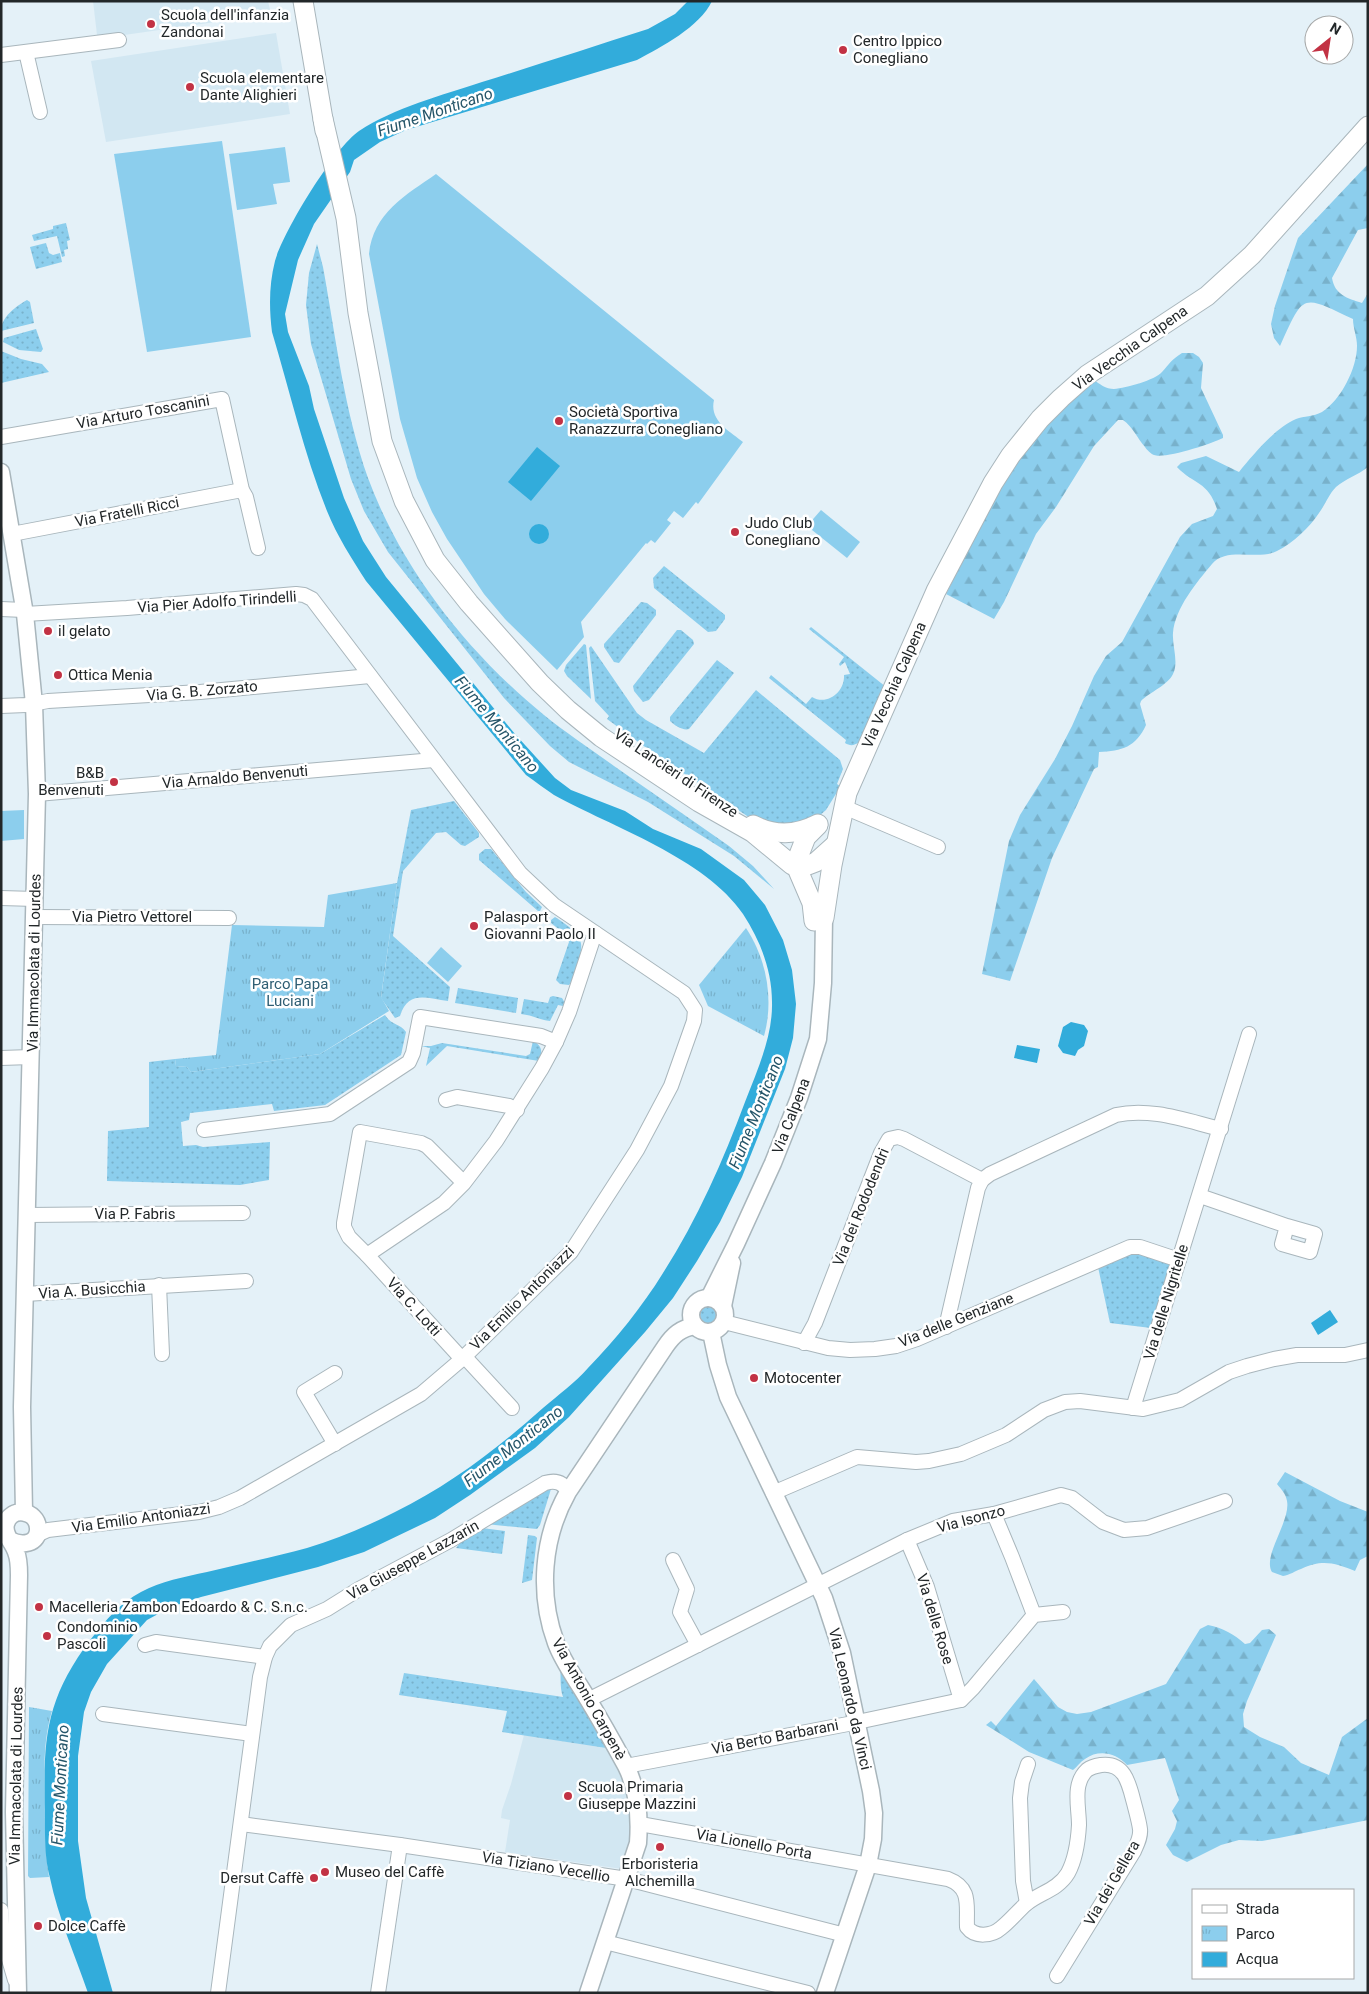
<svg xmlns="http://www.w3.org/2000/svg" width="1369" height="1994" font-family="Roboto,sans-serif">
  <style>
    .built { fill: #d2e7f2 }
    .grass { fill: url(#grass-dots) }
    .forest { fill: url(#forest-firs) }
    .park { fill: url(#park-tufts) }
    .pitch { fill: #8cceed }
    .water { fill: #32acdb }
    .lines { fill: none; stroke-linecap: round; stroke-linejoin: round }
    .minor-casing { stroke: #a9b6bc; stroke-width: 16 }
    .tertiary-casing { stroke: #a9b6bc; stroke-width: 19 }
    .secondary-casing { stroke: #a9b6bc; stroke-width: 21 }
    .minor { stroke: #fff; stroke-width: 14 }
    .tertiary { stroke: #fff; stroke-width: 16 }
    .secondary { stroke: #fff; stroke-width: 19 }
    .poi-dot { fill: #c23244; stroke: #fff; stroke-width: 2 }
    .labels { text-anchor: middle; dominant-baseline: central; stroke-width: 5; stroke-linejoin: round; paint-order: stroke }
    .poi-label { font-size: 15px; fill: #222729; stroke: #fff; text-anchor: start }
    .street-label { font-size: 15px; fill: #222729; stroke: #fff }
    .park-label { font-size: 15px; fill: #2f5e73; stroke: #fff }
    .water-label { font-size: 16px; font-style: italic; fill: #255569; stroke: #fff }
  </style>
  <defs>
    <pattern id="grass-dots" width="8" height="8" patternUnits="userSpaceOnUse" patternTransform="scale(1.25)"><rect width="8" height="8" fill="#8cceed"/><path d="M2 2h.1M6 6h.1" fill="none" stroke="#78b1cb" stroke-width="1.8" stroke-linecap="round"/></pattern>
    <pattern id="forest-firs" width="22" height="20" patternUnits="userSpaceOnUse" patternTransform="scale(1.25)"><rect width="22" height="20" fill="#8cceed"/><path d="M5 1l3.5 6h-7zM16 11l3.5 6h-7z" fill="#78b1cb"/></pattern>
    <pattern id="park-tufts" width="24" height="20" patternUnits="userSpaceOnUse" patternTransform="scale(1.25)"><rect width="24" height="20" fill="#8cceed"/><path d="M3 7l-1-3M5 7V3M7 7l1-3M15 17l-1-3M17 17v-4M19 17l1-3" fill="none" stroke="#78b1cb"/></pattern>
  </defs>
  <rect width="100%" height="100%" fill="#e4f1f8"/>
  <g class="built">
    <polygon points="93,1 268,1 271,14 103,38 97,35"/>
    <polygon points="276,33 290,114 106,142 91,61"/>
    <polygon points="524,1735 606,1748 627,1788 633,1829 622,1869 505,1852 510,1820 501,1818 502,1810 511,1784"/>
  </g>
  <g class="grass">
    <polygon points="66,223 70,240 67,241 68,249 64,250 65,256 62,257 57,236 34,241 32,235 53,229 53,226"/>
    <polygon points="46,243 49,253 53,255 60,253 62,262 36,269 30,247"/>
    <path d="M317,244L323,267C336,338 344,410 368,478C402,570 468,653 544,715C566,733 591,749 614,766C652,793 691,819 729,846L753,866L774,889L734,856L648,802L569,762L550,746L504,698L388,552L364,511L351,479L311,344L306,305L309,273Z"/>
    <path d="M27,300L30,302L34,323L1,331C1,317 15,307 27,300Z"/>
    <polygon points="36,329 43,349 41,352 19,350 3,342 4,338"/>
    <polygon points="1,351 21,359 42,364 49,372 1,383"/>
    <polygon points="664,566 725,615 725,619 716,631 708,632 654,588 653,578"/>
    <polygon points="641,602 647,603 656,610 656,615 619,663 614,662 604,647 604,644"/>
    <path d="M811,627L886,687L859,742C854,746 850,746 845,743L846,740L769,678L771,675L806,704L812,697C827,706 845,692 844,675L850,674L845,662L840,666L839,664L844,657L809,629Z"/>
    <polygon points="677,630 681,630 693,640 694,644 649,700 643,702 634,691 633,686"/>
    <polygon points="584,644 586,645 591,699 567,676 564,671 566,665"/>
    <polygon points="591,646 637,713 646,720 704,753 756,690 840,760 843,769 837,784 840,786 839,789 826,810 819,816 796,828 753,820 652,752 607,719 609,716 595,701 589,648"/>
    <path d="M717,660L734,673L689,729C683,731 674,725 670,721V717Z"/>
    <path d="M454,801L479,833V837L465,846L461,845L446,832L436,833L403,871L393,936L450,987L448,1001C426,998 408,990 400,1016L395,1018L381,998L397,883L411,810Z"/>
    <polygon points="485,849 491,849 526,892 542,907 540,911 538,911 479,860 479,854"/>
    <path d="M555,917C590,940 584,944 572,981L569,985L560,984L556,980L569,942L565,934L551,923V920Z"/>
    <polygon points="458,988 518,998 516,1013 455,1003"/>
    <path d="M553,996L562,998L565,1003L563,1006L558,1005L550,1021C540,1020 532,1015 521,1014L524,999L548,1003L550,997Z"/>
    <path d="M385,1015C392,1026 400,1023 406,1032L401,1055L325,1105L274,1111L272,1104L190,1113L189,1120L181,1122L183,1146L196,1145L203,1147L270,1142L269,1180L240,1185L107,1181L108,1131L149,1127V1062L175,1059L176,1066L187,1067L191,1072L320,1054Z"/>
    <path d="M533,1041C542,1045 543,1052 539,1061L447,1046L426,1066L430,1048L421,1046H431L442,1043L526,1056L530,1054Z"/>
    <polygon points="1136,1252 1171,1263 1151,1328 1110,1323 1098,1267"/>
    <circle cx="709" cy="1315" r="9"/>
    <polygon points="544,1488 551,1489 540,1525 537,1529 485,1524"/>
    <polygon points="482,1528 505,1531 502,1554 456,1548 462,1540"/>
    <polygon points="528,1535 535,1536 537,1538 532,1580 522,1583"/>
    <path d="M559,1662L606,1748L502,1732L507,1711L399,1695L404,1673L563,1697C559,1687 562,1673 559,1662Z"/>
  </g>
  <g class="forest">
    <path d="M1368,164V228L1358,230L1332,278C1335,295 1347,298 1362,303L1368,293V467C1358,475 1345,479 1336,487C1329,494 1325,505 1319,513C1310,527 1293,543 1277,551C1258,561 1227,546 1212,564C1197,582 1175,608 1173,633C1172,646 1179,662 1173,674C1168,685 1150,692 1141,701L1140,704L1146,725C1136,747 1122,751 1099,752L1098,767L1094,769L1052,858L1010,981L982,974L1009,841L1020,815L1055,759L1072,726L1094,676L1106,656L1122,642L1180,537L1192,524L1213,516L1217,509C1208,481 1194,485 1177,467L1181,463L1206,456L1239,472C1253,455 1276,427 1296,419C1304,416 1313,417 1322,412C1341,400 1357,368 1357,346C1357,337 1353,328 1353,319C1301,294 1304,293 1280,346L1274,338L1271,324L1275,306L1298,238Z"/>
    <path d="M1182,353H1193L1199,357L1203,363L1201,388L1223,435V438C1211,444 1165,459 1154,455C1151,454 1147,450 1145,447C1137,438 1133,427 1123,420H1118L1094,446L1056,507L1036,534L1004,602L994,619L946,594L1000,488L1018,459L1045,423L1093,379C1099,384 1106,389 1114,389C1126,388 1155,380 1162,372C1170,363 1171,360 1182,353Z"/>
    <path d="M1285,1472L1340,1501L1368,1512V1556L1360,1560L1355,1571C1335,1563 1322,1559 1301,1569C1295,1571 1290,1575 1283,1576L1272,1572C1262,1556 1291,1521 1287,1501C1286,1494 1281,1489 1277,1484Z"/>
    <path d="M1208,1625C1223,1628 1234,1634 1245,1644L1250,1643L1262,1630L1269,1629L1276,1635L1247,1701L1243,1714L1244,1727L1260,1737L1284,1747L1301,1763L1329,1775L1342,1737L1368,1718V1820L1279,1838L1262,1841L1239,1840L1221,1845L1187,1862L1173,1855L1166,1845L1175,1829L1177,1821L1172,1811L1179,1800L1165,1758L1127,1765C1116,1753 1099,1749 1085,1759C1080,1762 1077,1767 1073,1770L1029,1752L986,1725L991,1721L996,1726L1034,1679L1058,1707L1067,1712L1077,1714L1091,1712L1166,1684L1200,1629Z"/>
  </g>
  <g class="park">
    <polygon points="397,883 381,997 389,1011 320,1054 191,1072 187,1067 176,1066 175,1059 216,1055 232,925 324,927 328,895"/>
    <path d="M746,928C767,960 774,1000 764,1036L708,1006L699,985Z"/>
    <path d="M29,1707L52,1711C43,1741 44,1772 45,1803C45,1828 45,1852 49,1877L30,1878L28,1876Z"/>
  </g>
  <g class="pitch">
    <polygon points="222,141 251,337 147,352 114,154"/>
    <polygon points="285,147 290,182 273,184 277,204 237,210 229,154"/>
    <path d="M436,174L714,400C709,421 730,431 743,442L698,504L696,502L683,518L674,511L667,520L671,523L655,543L651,540L647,544L646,543L581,622L584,637L557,670L505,619L484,594L447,539L432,512L417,478L400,419L369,254C373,213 406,195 436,174Z"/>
    <polygon points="821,510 860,542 847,558 807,526"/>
    <polygon points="24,810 24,839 1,841 1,811"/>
    <polygon points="441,947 462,966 448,982 427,963"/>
  </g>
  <g class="water">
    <path d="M688,1H712C700,27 661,47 637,60L406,130L380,142L354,160L350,172L314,224L298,260L285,314L288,332L309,386L314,409L344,498L363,541L386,577L515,734L555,778L571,790L625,811L653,829L701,849L744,880L765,905L783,940L792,970L796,1004L793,1038L785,1069L742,1177L720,1222L697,1261L673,1298L645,1332L569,1417L535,1448L470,1495L435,1518L364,1552L318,1567L201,1597L171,1607L147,1620L107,1664L91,1692L84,1712L78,1756V1841L86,1898L113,1993H88C75,1955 58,1917 50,1878C44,1856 45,1832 45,1809C43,1738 46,1698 91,1639C105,1621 121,1602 141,1592C161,1581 184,1577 207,1572C240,1564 274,1557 307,1548C338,1539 367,1526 395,1512C450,1485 497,1449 543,1408C558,1395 575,1383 588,1368C616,1339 642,1307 663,1273C697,1220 723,1161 745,1102C757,1071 773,1036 772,1002C772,970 760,940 743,914C705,858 612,827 554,795C545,789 536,782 526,775L366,581C352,559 337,536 327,511C304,454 290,392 272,332C269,308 269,284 275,261C283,232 334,148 359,131C394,108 442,95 482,82C537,65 592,47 648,29L675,14Z"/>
    <polygon points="537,447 560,466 531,501 508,482"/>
    <circle cx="539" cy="534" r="10"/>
    <polygon points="1071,1022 1084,1025 1088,1031 1084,1046 1078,1050 1075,1056 1063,1053 1058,1046 1063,1027"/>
    <polygon points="1017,1045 1040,1049 1037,1063 1014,1058"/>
    <polygon points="1330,1310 1338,1322 1318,1335 1311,1323"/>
  </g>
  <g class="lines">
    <defs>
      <g id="minor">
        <polyline points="26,52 40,112"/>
        <polyline points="1,55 119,40"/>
        <polyline points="1,437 222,399 242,490 246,497 258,548"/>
        <polyline points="12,534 242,490"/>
        <polyline points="1,609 24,610"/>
        <polyline points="25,614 127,608 296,594 304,595 312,599 520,873 554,905 684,993 695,1010 694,1021 671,1086 637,1150 571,1252 462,1359 421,1394 240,1498 219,1507 199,1512 48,1530 37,1535"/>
        <polyline points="1,706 26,705 48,701 200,692 370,676"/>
        <polyline points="37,794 434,760"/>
        <polyline points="844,807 938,847"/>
        <polyline points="1,898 35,899"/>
        <polyline points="35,917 229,918"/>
        <polyline points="1,1058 31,1057"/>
        <polyline points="446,1100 457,1097 509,1106 517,1110"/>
        <polyline points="204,1130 330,1114 409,1062 413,1053 420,1017 541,1036 556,1042"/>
        <polyline points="464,1183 427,1146 421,1143 360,1132 344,1223 344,1227 349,1237 367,1255 444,1203 464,1183 496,1141 542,1068 556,1042 569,1012 595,933"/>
        <polyline points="1200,1196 1287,1226 1282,1244 1310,1252 1315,1234 1287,1226"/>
        <polyline points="27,1215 243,1213"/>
        <polyline points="367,1255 462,1359"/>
        <polyline points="159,1285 162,1354"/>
        <polyline points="25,1294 246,1281"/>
        <polyline points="724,1322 828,1348 850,1350 875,1349 896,1346 917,1339 1130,1247 1140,1247 1179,1260"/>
        <polyline points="946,1327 978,1188 982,1180"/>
        <path d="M804,1343L815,1323L881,1153L889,1139L898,1137L904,1139L982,1180L990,1174L1116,1115C1151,1107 1187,1121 1221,1129"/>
        <polyline points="464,1356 512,1408"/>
        <polyline points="1133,1408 1249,1034"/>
        <polyline points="335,1444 304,1392 335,1373"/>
        <polyline points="773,1493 857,1457 916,1462 929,1461 961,1454 1006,1435 1044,1410 1065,1402 1080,1401 1143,1409 1180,1400 1229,1372 1247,1366 1274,1359 1297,1355 1345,1355 1368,1350"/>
        <polyline points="994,1514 1012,1557 1034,1615"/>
        <polyline points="907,1540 927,1587 961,1700"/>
        <polyline points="673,1560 687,1589 680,1612 698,1645"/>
        <polyline points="145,1645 156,1642 265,1657"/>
        <polyline points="588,1700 907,1540 953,1521 994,1514 1061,1495 1072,1498 1103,1522 1124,1530 1147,1528 1225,1501"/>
        <polyline points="103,1714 252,1734"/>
        <polyline points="626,1766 848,1724 961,1700 973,1688 1034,1615 1063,1612"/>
        <polyline points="241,1824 400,1845 627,1879 845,1935"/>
        <path d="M640,1824L948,1879C972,1888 966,1906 967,1927C975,1938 992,1936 1001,1928C1010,1921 1017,1912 1026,1904C1039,1893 1058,1890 1068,1873C1076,1858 1078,1842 1079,1825C1079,1807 1072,1784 1087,1770C1091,1767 1095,1766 1101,1765C1125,1762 1129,1784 1134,1803C1136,1811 1139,1821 1140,1829C1141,1837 1137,1844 1134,1851L1057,1976"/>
        <polyline points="1027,1903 1023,1881 1020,1798 1022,1782 1028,1764"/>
        <polyline points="1,1910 3,1939 15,1980"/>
        <polyline points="605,1942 808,1993"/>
        <path d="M218,1993L260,1677L265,1657L270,1646L291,1625L327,1609L359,1589L451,1540L545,1483C555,1480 563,1482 568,1492"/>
        <polyline points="378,1993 400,1845"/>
      </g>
      <g id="tertiary">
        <polyline points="1,472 25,614 34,704 37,794 22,1407 24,1512"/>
        <circle cx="708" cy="1315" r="17"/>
        <polyline points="709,1298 736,1244 773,1163 799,1098 818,1039 823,983 824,918 821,905"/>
        <polyline points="723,1306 732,1263"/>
        <polyline points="711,1332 718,1365 728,1397 824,1598 842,1653 871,1791 874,1813 873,1839 868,1865 825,1993"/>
        <path d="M10,1540C21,1546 39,1545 38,1528C37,1510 11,1506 6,1524C3,1535 13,1542 16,1552C19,1559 19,1567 19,1575L14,1812L18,1993"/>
        <path d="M588,1993L638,1843C640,1816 638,1790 626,1766C613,1742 600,1719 586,1696C576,1679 563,1662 556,1643C538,1594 542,1538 568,1492L665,1347C673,1335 681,1328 695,1326"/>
      </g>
      <g id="secondary">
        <polyline points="303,1 325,131"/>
        <polyline points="323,119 346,218 358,313 382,441 404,501 435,560 469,603 540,683 568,710 601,737 699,802 752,832 792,865 803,867 816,862 836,844"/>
        <path d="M753,825C774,836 797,835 818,824"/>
        <polyline points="824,918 832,865 847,793 936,591 993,483 1011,455 1040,419 1061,398 1087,375 1207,296 1252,255 1368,126"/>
        <polyline points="814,921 812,903 797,868 797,860 806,837 818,825"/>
      </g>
    </defs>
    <use href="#minor" class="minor-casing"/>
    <use href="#tertiary" class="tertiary-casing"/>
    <use href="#secondary" class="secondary-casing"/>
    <use href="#minor" class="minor"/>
    <use href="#tertiary" class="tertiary"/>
    <use href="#secondary" class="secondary"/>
  </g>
  <g class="poi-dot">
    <circle cx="151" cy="24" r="5"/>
    <circle cx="843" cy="50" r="5"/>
    <circle cx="190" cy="87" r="5"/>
    <circle cx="559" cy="421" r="5"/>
    <circle cx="735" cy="532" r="5"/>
    <circle cx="48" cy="631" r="5"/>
    <circle cx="58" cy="675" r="5"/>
    <circle cx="114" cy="782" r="5"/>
    <circle cx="474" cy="926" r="5"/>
    <circle cx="754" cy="1378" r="5"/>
    <circle cx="39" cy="1607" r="5"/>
    <circle cx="47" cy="1636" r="5"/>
    <circle cx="568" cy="1796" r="5"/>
    <circle cx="660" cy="1847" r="5"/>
    <circle cx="325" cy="1872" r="5"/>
    <circle cx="314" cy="1878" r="5"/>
    <circle cx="38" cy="1926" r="5"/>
  </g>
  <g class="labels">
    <g class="poi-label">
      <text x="161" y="15">Scuola dell'infanzia<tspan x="161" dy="17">Zandonai</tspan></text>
      <text x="853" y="41">Centro Ippico<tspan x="853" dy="17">Conegliano</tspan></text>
      <text x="200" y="78">Scuola elementare<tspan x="200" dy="17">Dante Alighieri</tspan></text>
      <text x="569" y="412">Società Sportiva<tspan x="569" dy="17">Ranazzurra Conegliano</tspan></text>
      <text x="745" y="523">Judo Club<tspan x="745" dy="17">Conegliano</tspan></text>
      <text x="58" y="631">il gelato</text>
      <text x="68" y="675">Ottica Menia</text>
      <text x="104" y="773" text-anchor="end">B&amp;B<tspan x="104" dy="17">Benvenuti</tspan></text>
      <text x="484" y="917">Palasport<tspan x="484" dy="17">Giovanni Paolo II</tspan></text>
      <text x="764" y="1378">Motocenter</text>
      <text x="49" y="1607">Macelleria Zambon Edoardo &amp; C. S.n.c.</text>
      <text x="57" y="1627">Condominio<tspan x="57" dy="17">Pascoli</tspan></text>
      <text x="578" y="1787">Scuola Primaria<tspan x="578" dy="17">Giuseppe Mazzini</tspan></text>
      <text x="660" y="1864" text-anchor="middle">Erboristeria<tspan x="660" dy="17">Alchemilla</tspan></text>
      <text x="335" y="1872">Museo del Caffè</text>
      <text x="304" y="1878" text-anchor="end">Dersut Caffè</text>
      <text x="48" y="1926">Dolce Caffè</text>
    </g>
    <g class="street-label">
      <text transform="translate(1130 348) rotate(-35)">Via Vecchia Calpena</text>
      <text transform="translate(143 412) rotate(-10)">Via Arturo Toscanini</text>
      <text transform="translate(127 512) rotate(-11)">Via Fratelli Ricci</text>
      <text transform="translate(217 602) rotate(-4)">Via Pier Adolfo Tirindelli</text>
      <text transform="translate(894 685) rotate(-66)">Via Vecchia Calpena</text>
      <text transform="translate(202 691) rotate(-5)">Via G. B. Zorzato</text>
      <text transform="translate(676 773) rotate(34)">Via Lancieri di Firenze</text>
      <text transform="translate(235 777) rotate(-5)">Via Arnaldo Benvenuti</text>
      <text x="132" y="917">Via Pietro Vettorel</text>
      <text transform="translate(34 963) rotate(-89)">Via Immacolata di Lourdes</text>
      <text transform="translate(791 1116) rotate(-69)">Via Calpena</text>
      <text transform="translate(861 1207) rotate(-68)">Via dei Rododendri</text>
      <text x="135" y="1214">Via P. Fabris</text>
      <text transform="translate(92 1290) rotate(-4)">Via A. Busicchia</text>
      <text transform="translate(522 1298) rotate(-45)">Via Emilio Antoniazzi</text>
      <text transform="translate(1166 1302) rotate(-73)">Via delle Nigritelle</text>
      <text transform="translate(414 1307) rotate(48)">Via C. Lotti</text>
      <text transform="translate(956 1320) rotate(-22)">Via delle Genziane</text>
      <text transform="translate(141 1518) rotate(-8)">Via Emilio Antoniazzi</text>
      <text transform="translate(971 1519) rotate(-15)">Via Isonzo</text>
      <text transform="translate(413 1560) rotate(-29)">Via Giuseppe Lazzarin</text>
      <text transform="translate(935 1619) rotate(73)">Via delle Rose</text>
      <text transform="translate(589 1699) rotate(61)">Via Antonio Carpenè</text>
      <text transform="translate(850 1699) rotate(77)">Via Leonardo da Vinci</text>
      <text transform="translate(775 1737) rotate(-11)">Via Berto Barbarani</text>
      <text transform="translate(16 1776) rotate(-89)">Via Immacolata di Lourdes</text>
      <text transform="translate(754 1844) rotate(10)">Via Lionello Porta</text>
      <text transform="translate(546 1867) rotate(9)">Via Tiziano Vecellio</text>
      <text transform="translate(1112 1883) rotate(-60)">Via dei Gellera</text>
    </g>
    <g class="park-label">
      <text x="290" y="984">Parco Papa<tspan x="290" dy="17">Luciani</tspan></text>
    </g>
    <g class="water-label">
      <text transform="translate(435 112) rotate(-19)">Fiume Monticano</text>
      <text transform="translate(497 724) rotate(50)">Fiume Monticano</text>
      <text transform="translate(756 1112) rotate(-68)">Fiume Monticano</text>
      <text transform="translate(513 1446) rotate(-38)">Fiume Monticano</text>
      <text transform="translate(60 1785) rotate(-87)">Fiume Monticano</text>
    </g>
  </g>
  <rect width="1369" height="1994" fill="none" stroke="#222729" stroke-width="5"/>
  <rect x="1192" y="1889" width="162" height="90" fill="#ffffff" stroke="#a7a9a9"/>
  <rect x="1202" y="1905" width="25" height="8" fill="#ffffff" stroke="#a7a9a9"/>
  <text x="1236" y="1914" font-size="15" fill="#222729">Strada</text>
  <rect x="1202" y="1926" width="25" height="15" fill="url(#park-tufts)" stroke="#a7a9a9"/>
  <text x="1236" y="1939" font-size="15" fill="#222729">Parco</text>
  <rect x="1202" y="1952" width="25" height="15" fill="#32acdb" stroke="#a7a9a9"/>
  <text x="1236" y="1964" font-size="15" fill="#222729">Acqua</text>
  <g transform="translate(1329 40) rotate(30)"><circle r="24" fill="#ffffff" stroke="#a7a9a9"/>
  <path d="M0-4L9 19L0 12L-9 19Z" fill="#c23244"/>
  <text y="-8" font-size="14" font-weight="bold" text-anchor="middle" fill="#222729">N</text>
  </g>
</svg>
